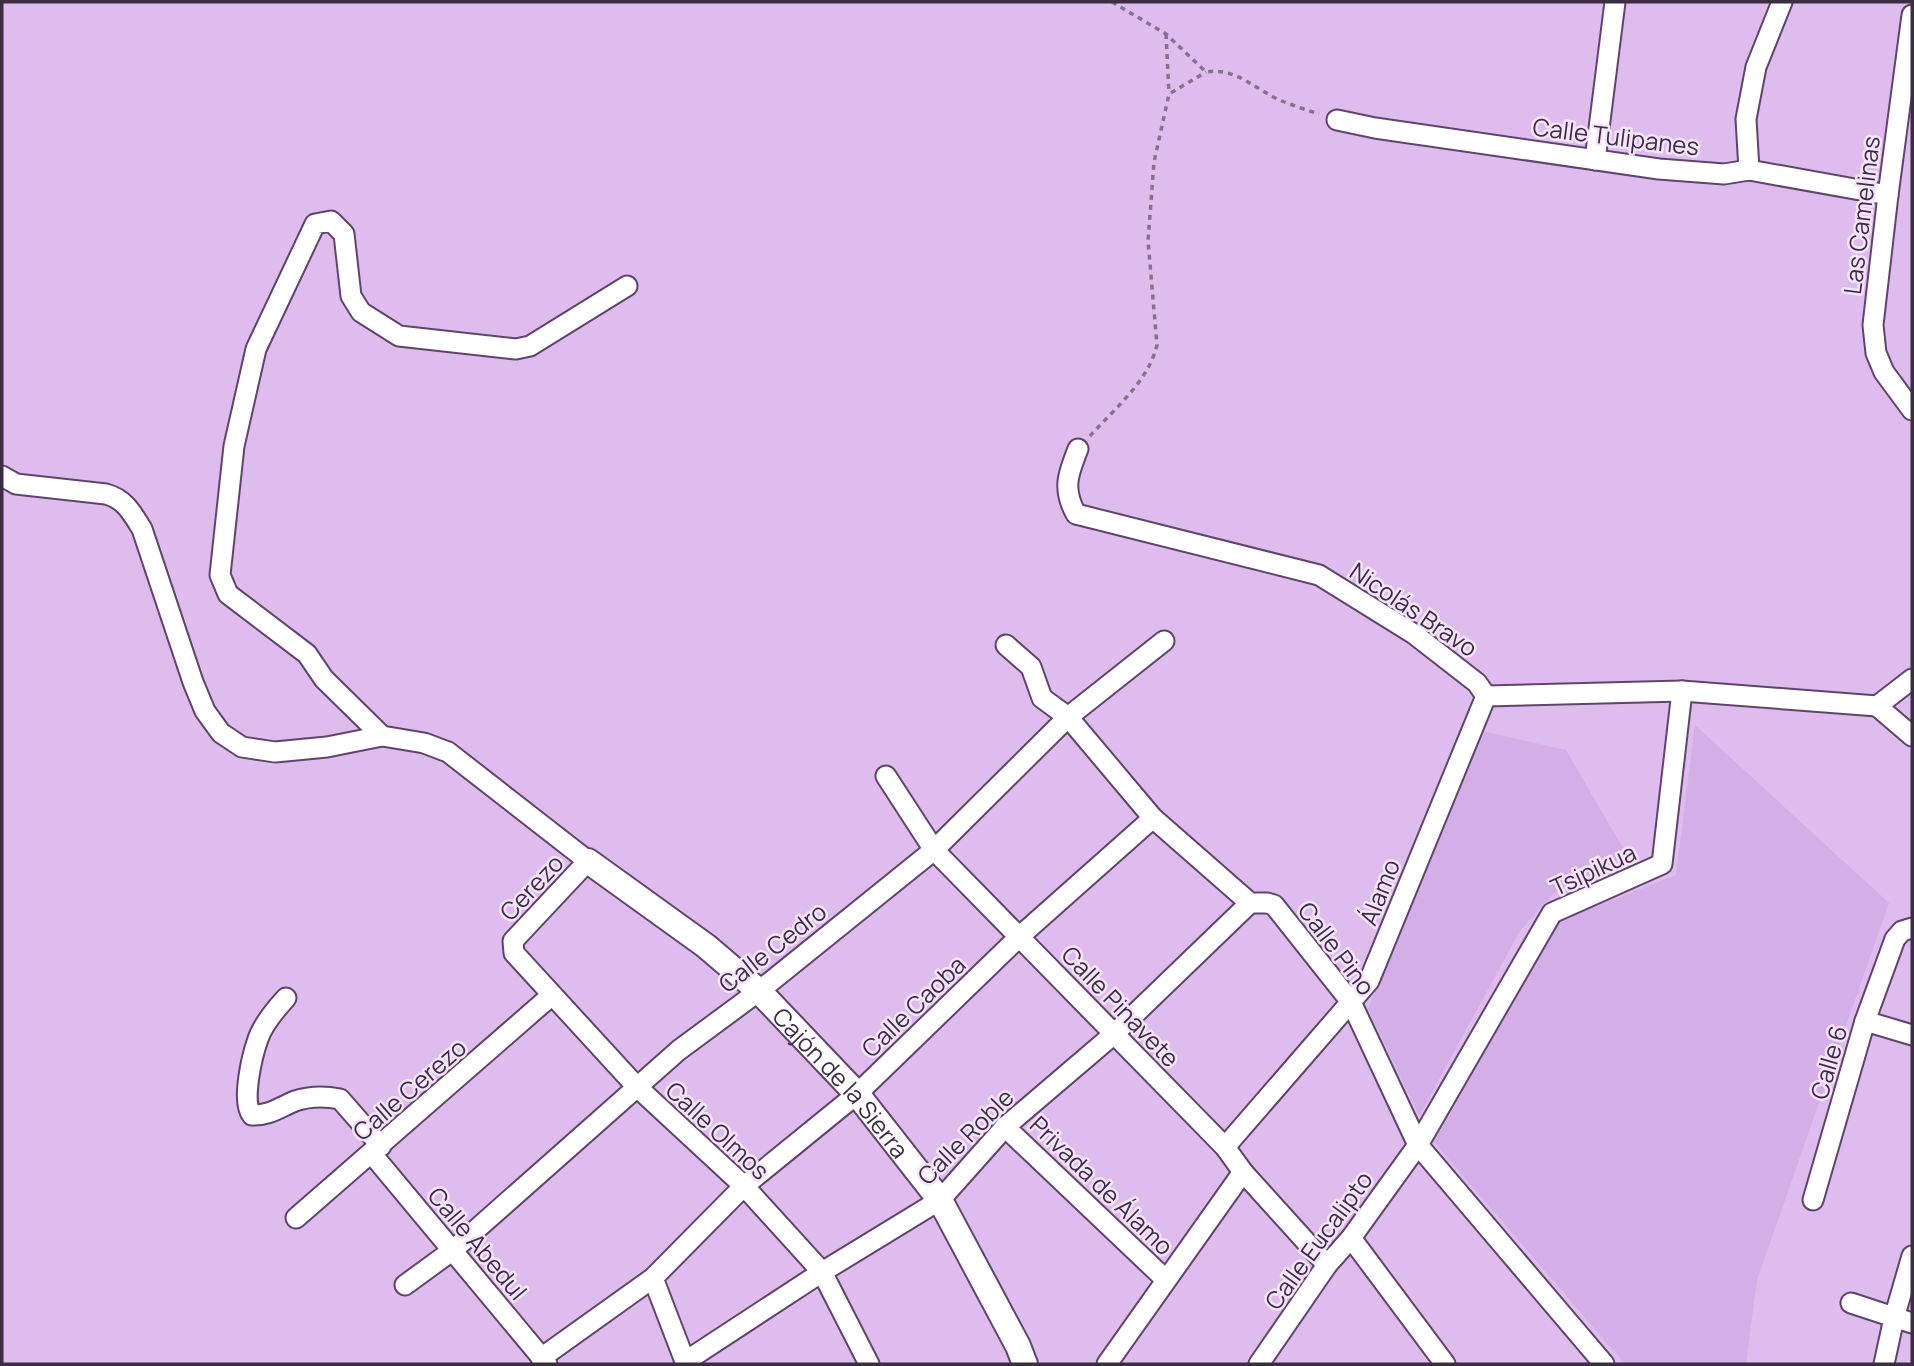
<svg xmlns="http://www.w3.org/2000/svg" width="1914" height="1366" font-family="Manrope,sans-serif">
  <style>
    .built { fill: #d4aee6 }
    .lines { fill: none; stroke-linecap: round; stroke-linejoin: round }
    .minor-casing { stroke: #61436e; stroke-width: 23 }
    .tertiary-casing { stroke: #61436e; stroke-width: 28 }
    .path { stroke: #877092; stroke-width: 3.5; stroke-dasharray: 5 5; stroke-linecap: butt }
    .minor { stroke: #fff; stroke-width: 19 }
    .tertiary { stroke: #fff; stroke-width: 24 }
    .labels { text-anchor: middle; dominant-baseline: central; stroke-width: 5; stroke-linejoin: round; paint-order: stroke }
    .street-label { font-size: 24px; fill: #3c2e42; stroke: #f6e4fe }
  </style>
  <rect width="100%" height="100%" fill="#debcee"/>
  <g class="built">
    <polygon points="1695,725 1889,903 1757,1280 1746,1364 1625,1364 1434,1142 1559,921 1676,875"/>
    <polygon points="1482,731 1566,750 1627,855 1553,894 1520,931 1419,1116 1368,1009"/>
  </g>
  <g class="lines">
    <defs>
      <g id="minor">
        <polyline points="1912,15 1888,195 1873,325 1876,353 1884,372 1912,410"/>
        <polyline points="1337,120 1375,128 1659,169 1724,174 1749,170 1888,195"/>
        <polyline points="1595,160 1615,2"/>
        <polyline points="1749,170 1746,119 1756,67 1782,2"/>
        <path d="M1078,449C1068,474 1062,489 1076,514L1319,575L1414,634L1477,683L1486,696"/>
        <path d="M2,476L16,484L106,494C125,499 132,513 142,529L193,682L205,711L221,733L242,747L275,752L327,747L382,736L424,743L448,752L588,861L513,941L514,953L636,1086L744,1186L822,1272L869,1364"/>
        <polyline points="1006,645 1031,667 1042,698 1068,717 1153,818 1250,903 1267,903 1274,905 1351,1002 1418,1145 1604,1364"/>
        <polyline points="1486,696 1682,691 1877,706"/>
        <polyline points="1877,706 1912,736"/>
        <polyline points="1877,706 1912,679"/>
        <polyline points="382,736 324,679 307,654 228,594 220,575 234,446 256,349 315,224 331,221 344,234 351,296 361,312 399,336 516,349 530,346 627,286"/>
        <polyline points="886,776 934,850 1225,1147 1243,1172 1327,1265"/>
        <path d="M286,998C275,1010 263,1024 258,1039C252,1056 241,1102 252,1115C269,1116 280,1107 295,1101C310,1096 325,1096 340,1099L381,1146"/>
        <polyline points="1865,1021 1912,1035"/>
        <polyline points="1005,1127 1165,1279"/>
        <polyline points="1225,1147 1369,981 1486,696"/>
        <polyline points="372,1154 547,1364"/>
        <polyline points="1813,1200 1865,1021 1895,939 1902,931 1912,928"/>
        <polyline points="296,1218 552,995"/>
        <polyline points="1351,1238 1445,1364"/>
        <polyline points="653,1278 686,1364"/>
        <polyline points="405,1285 453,1250 679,1050 759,991 934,850 1068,717 1164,641"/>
        <polyline points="1851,1303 1912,1323"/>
        <polyline points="541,1358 653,1278 744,1186 857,1094 1019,937 1153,818"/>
        <polyline points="686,1361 822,1272 940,1200 1005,1127 1114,1034 1250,903"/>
        <polyline points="1107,1364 1243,1172"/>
        <polyline points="1259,1364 1327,1265 1351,1238 1418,1145 1552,913 1662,864 1682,691"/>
        <polyline points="1884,1364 1894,1318 1912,1256"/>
      </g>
      <g id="tertiary">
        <path id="s1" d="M588,861L706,946L759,991L857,1094L940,1200L1018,1346L1025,1364"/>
      </g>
    </defs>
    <use href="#minor" class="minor-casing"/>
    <use href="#tertiary" class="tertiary-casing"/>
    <g class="path">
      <path d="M1112,2L1166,34L1206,72C1237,67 1255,90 1282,101C1294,106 1307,110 1319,114"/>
      <polyline points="1166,34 1169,94"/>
      <path d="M1090,436C1115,408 1148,382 1157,345L1148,241L1154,162L1169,94L1206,72"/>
    </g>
    <use href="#minor" class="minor"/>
    <use href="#tertiary" class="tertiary"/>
  </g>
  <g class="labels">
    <g class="street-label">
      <text transform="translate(1616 136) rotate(7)">Calle Tulipanes</text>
      <text transform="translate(1861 215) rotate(-83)">Las Camelinas</text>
      <text transform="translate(1414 609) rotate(34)">Nicolás Bravo</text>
      <text transform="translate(1593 869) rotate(-25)">Tsipikua</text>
      <text transform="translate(531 887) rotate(-47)">Cerezo</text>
      <text transform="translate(1379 892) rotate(-68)">Álamo</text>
      <text transform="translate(772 947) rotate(-38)">Calle Cedro</text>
      <text transform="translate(1337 948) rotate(53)">Calle Pino</text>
      <text transform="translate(913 1006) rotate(-44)">Calle Caoba</text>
      <text transform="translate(1121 1006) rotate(46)">Calle Pinavete</text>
      <text transform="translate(1828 1062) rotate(-74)">Calle 6</text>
      <text stroke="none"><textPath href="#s1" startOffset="338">Cajón de la Sierra</textPath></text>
      <text transform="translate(409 1089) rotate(-41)">Calle Cerezo</text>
      <text transform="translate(718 1130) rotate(43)">Calle Olmos</text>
      <text transform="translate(965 1136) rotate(-45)">Calle Roble</text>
      <text transform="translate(1102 1185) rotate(44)">Privada de Álamo</text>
      <text transform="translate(1318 1240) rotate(-54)">Calle Eucalipto</text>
      <text transform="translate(478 1243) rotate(50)">Calle Abedul</text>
    </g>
  </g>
  <rect width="1914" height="1366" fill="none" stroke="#3c2e42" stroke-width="7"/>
</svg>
